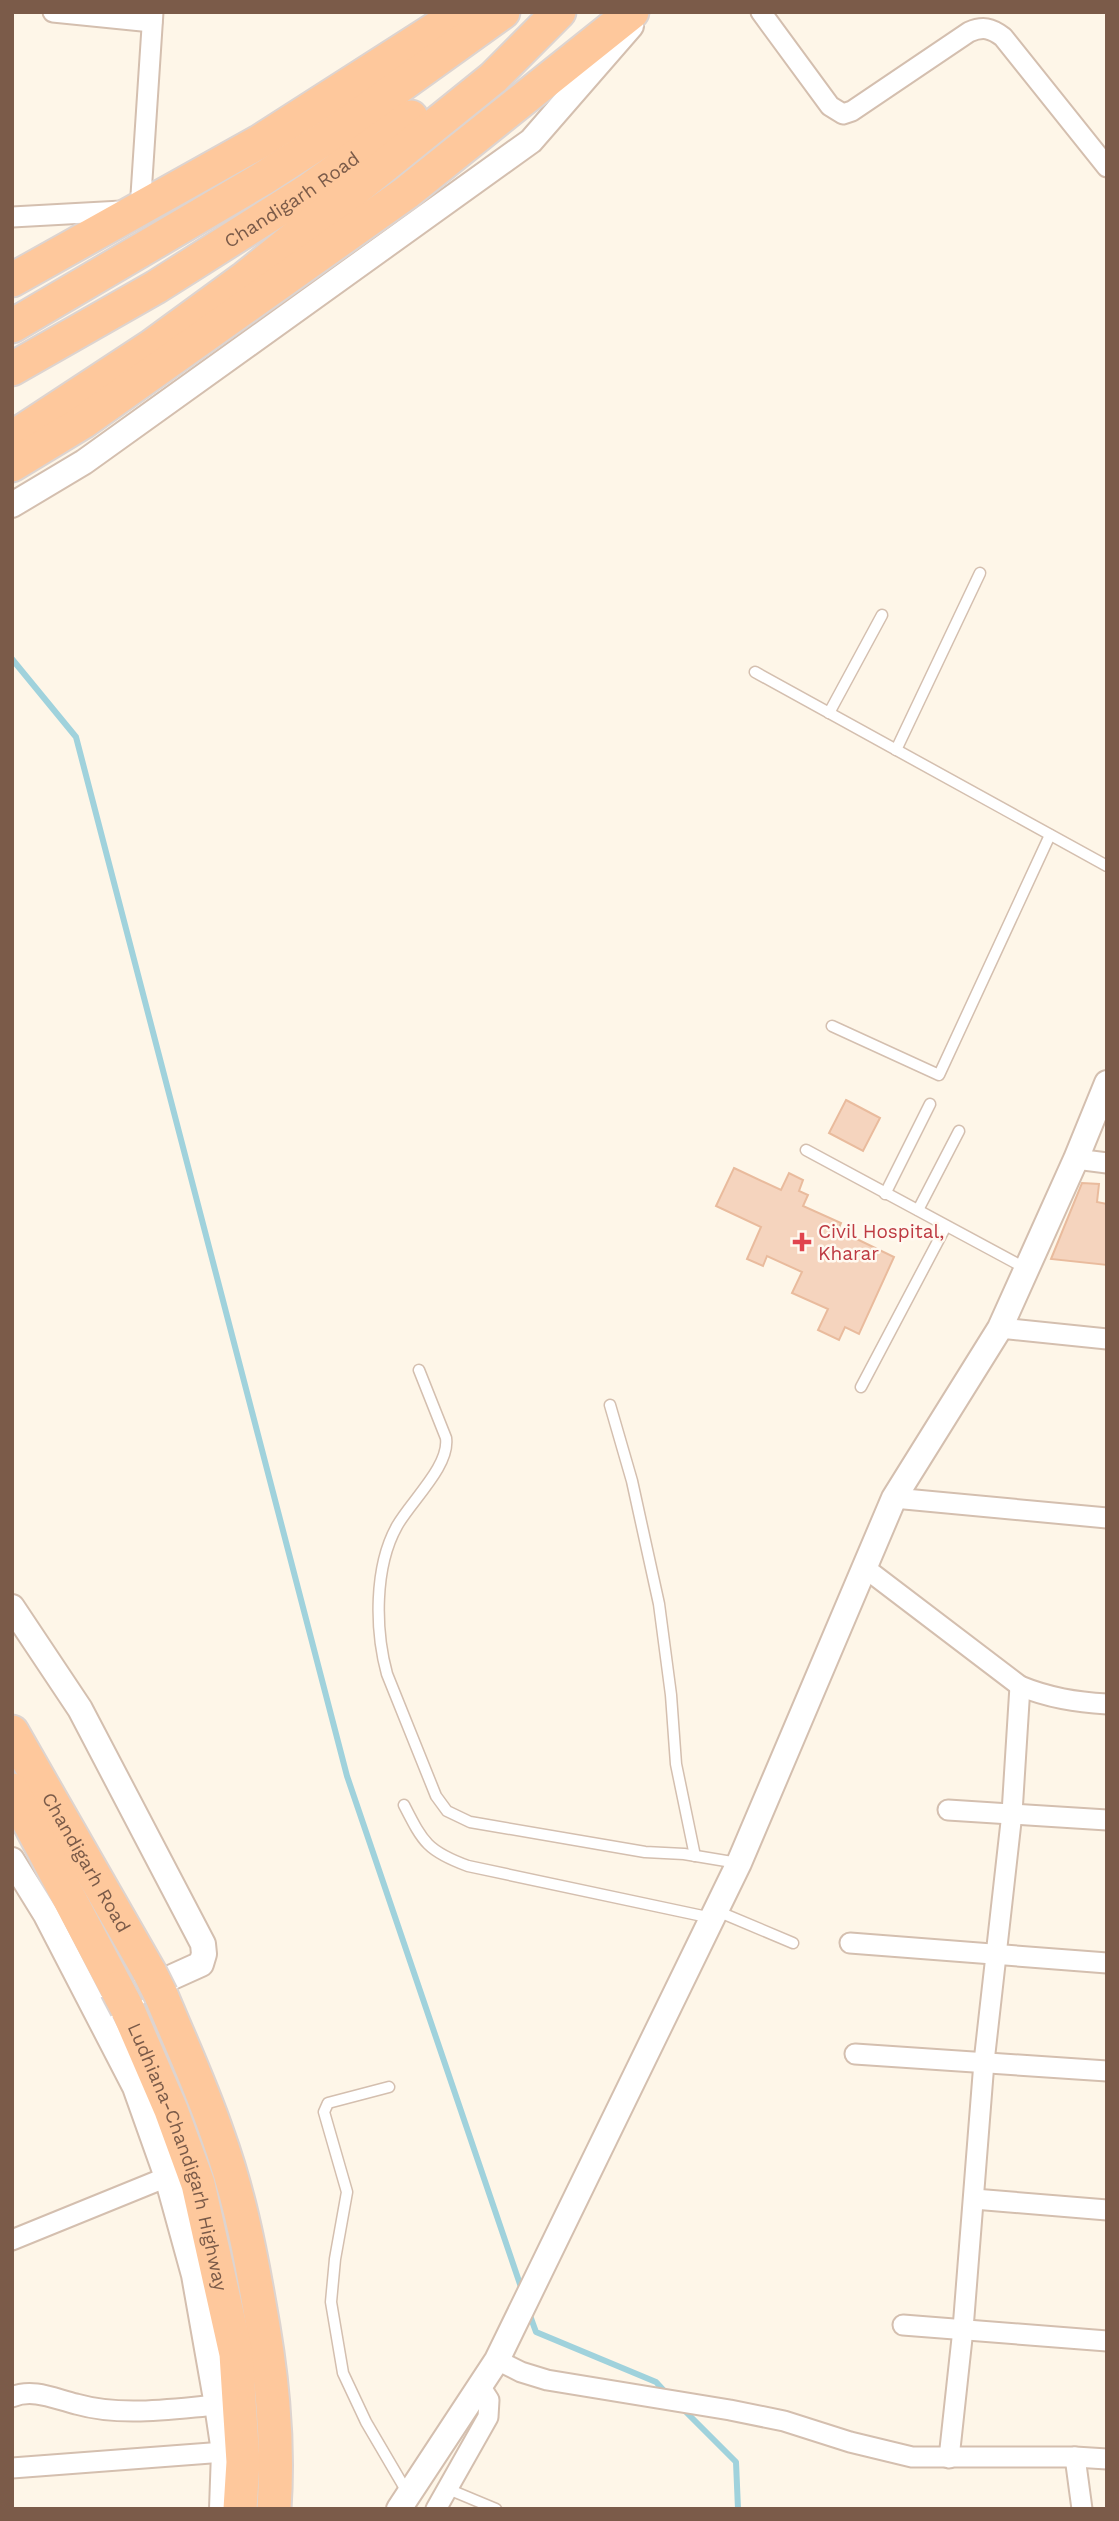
<svg xmlns="http://www.w3.org/2000/svg" width="1119" height="2521" font-family="'Work Sans',sans-serif">
  <style>
    .lines { fill: none; stroke-linecap: round; stroke-linejoin: round }
    .stream { stroke: #a0d2dc; stroke-width: 6 }
    .building { fill: #f5d4be; stroke: #e9bb9d; stroke-width: 2 }
    .service-casing { stroke: #d4bfaf; stroke-width: 13 }
    .minor-casing { stroke: #d4bfaf; stroke-width: 23 }
    .tertiary-casing { stroke: #d4bfaf; stroke-width: 28 }
    .trunk-casing { stroke: #ddd4d0; stroke-width: 37 }
    .service { stroke: #fff; stroke-width: 10 }
    .minor { stroke: #fff; stroke-width: 19 }
    .tertiary { stroke: #fff; stroke-width: 24 }
    .trunk { stroke: #fec89c; stroke-width: 33 }
    .trunk-bridge-casing { stroke: #ddd4d0; stroke-width: 37; stroke-linecap: butt }
    .trunk-bridge { stroke: #fec89c; stroke-width: 33 }
    .health-dot { fill: #e0444e; stroke: #fff9f0; stroke-width: 2.5 }
    .labels { text-anchor: middle; dominant-baseline: central; stroke-width: 5; stroke-linejoin: round; paint-order: stroke }
    .street-label { font-size: 19px; fill: #7b5b49; stroke: #fff9f0 }
    .health-label { font-size: 19px; fill: #be3a42; stroke: #fff9f0; text-anchor: start }
  </style>
  <rect width="100%" height="100%" fill="#fef6e8"/>
  <g class="lines">
    <g class="stream">
      <polyline points="12,659 76,737 347,1776 523,2293"/>
      <polyline points="528,2310 536,2332 656,2382 668,2395"/>
      <polyline points="681,2407 736,2462 738,2509"/>
    </g>
  </g>
  <g class="building">
    <polygon points="846,1100 880,1118 863,1151 829,1133"/>
    <polygon points="734,1168 781,1190 789,1173 803,1180 799,1191 808,1195 803,1206 841,1223 838,1230 894,1257 859,1334 845,1327 839,1340 818,1330 828,1309 792,1293 802,1272 767,1256 763,1266 747,1259 761,1227 716,1206"/>
    <polygon points="1082,1183 1099,1184 1097,1202 1107,1204 1107,1265 1051,1259"/>
  </g>
  <g class="lines">
    <defs>
      <g id="service">
        <polyline points="755,672 1107,866"/>
        <polyline points="829,713 882,615"/>
        <polyline points="896,750 980,573"/>
        <polyline points="832,1026 939,1075 1050,835"/>
        <polyline points="806,1150 1025,1268"/>
        <polyline points="885,1194 930,1104"/>
        <polyline points="918,1210 959,1131"/>
        <path d="M419,1370L446,1438C450,1466 411,1501 397,1526C374,1567 375,1630 387,1674L436,1796L447,1811L470,1822L645,1852L684,1854L738,1863"/>
        <polyline points="861,1387 946,1226"/>
        <polyline points="610,1405 632,1481 659,1604 671,1695 676,1764 695,1856"/>
        <path d="M404,1805C423,1842 427,1851 468,1866L712,1918"/>
        <polyline points="717,1911 793,1943"/>
        <polyline points="389,2087 328,2103 324,2112 347,2192 335,2259 331,2302 343,2373 366,2422 407,2492"/>
        <polyline points="448,2489 496,2509"/>
      </g>
      <g id="minor">
        <polyline points="53,12 152,22"/>
        <path d="M761,12L830,106L843,114L852,111L969,32C983,26 991,28 1003,37L1107,167"/>
        <polyline points="12,217 140,210 153,12"/>
        <polyline points="1076,1159 1107,1163"/>
        <polyline points="1000,1328 1107,1339"/>
        <polyline points="894,1498 1107,1518"/>
        <path d="M865,1568L1020,1686C1049,1698 1076,1702 1107,1704"/>
        <polyline points="948,1810 1107,1820"/>
        <polyline points="850,1943 1107,1963"/>
        <polyline points="855,2054 1107,2071"/>
        <polyline points="974,2199 1107,2210"/>
        <polyline points="12,2240 167,2177"/>
        <polyline points="903,2325 1107,2341"/>
        <polyline points="497,2360 521,2372 547,2380 730,2410 784,2421 850,2442 912,2457 1075,2457 1107,2459"/>
        <path d="M12,2397C33,2388 55,2399 76,2404C122,2417 170,2409 217,2405"/>
        <polyline points="1075,2457 1082,2509"/>
        <polyline points="949,2458 963,2329 984,2062 1012,1813 1020,1686"/>
        <polyline points="12,2468 224,2452"/>
        <polyline points="436,2509 488,2417 489,2400 480,2386"/>
      </g>
      <g id="tertiary">
        <polyline points="12,505 84,462 531,141 631,26"/>
        <polyline points="12,1607 80,1709 203,1944 204,1954 201,1964 108,2006"/>
        <polyline points="12,1860 46,1915 135,2087 167,2177 194,2275 217,2405 224,2452 222,2509"/>
        <polyline points="399,2509 497,2360 739,1863 894,1498 1000,1328 1076,1159 1107,1083"/>
      </g>
      <g id="trunk">
        <polyline points="12,280 259,142 462,12"/>
        <polyline points="12,326 262,179 340,129 503,12"/>
        <path id="s1" d="M12,369L156,287L309,190L411,117"/>
        <polyline points="12,438 152,346 245,278 493,78 559,12"/>
        <polyline points="12,465 83,422 406,193 632,12"/>
        <path id="s2" d="M12,1732L150,1973"/>
        <polyline points="12,1790 117,1989"/>
        <path d="M161,1995C180,2041 201,2086 217,2133C237,2188 248,2240 258,2298C271,2368 279,2437 274,2509"/>
        <path id="s3" d="M127,2008L171,2110L198,2184L236,2354L243,2462L240,2509"/>
      </g>
    </defs>
    <use href="#service" class="service-casing"/>
    <use href="#minor" class="minor-casing"/>
    <use href="#tertiary" class="tertiary-casing"/>
    <use href="#trunk" class="trunk-casing"/>
    <use href="#service" class="service"/>
    <use href="#minor" class="minor"/>
    <use href="#tertiary" class="tertiary"/>
    <use href="#trunk" class="trunk"/>
    <defs>
      <g id="trunk-bridge">
        <polyline points="150,1973 161,1995"/>
        <polyline points="117,1989 127,2008"/>
      </g>
    </defs>
    <use href="#trunk-bridge" class="trunk-bridge-casing"/>
    <use href="#trunk-bridge" class="trunk-bridge"/>
  </g>
  <path class="health-dot" d="M798.5 1231.5h7v7h7v7h-7v7h-7v-7h-7v-7h7z"/>
  <g class="labels">
    <g class="street-label">
      <text stroke="none"><textPath href="#s1" startOffset="327">Chandigarh Road</textPath></text>
      <text stroke="none"><textPath href="#s2" startOffset="150">Chandigarh Road</textPath></text>
      <text stroke="none"><textPath href="#s3" startOffset="158">Ludhiana-Chandigarh Highway</textPath></text>
    </g>
    <g class="health-label">
      <text x="818" y="1231">Civil Hospital,<tspan x="818" dy="22">Kharar</tspan></text>
    </g>
  </g>
  <rect width="1119" height="2521" fill="none" stroke="#7b5b49" stroke-width="28"/>
</svg>
